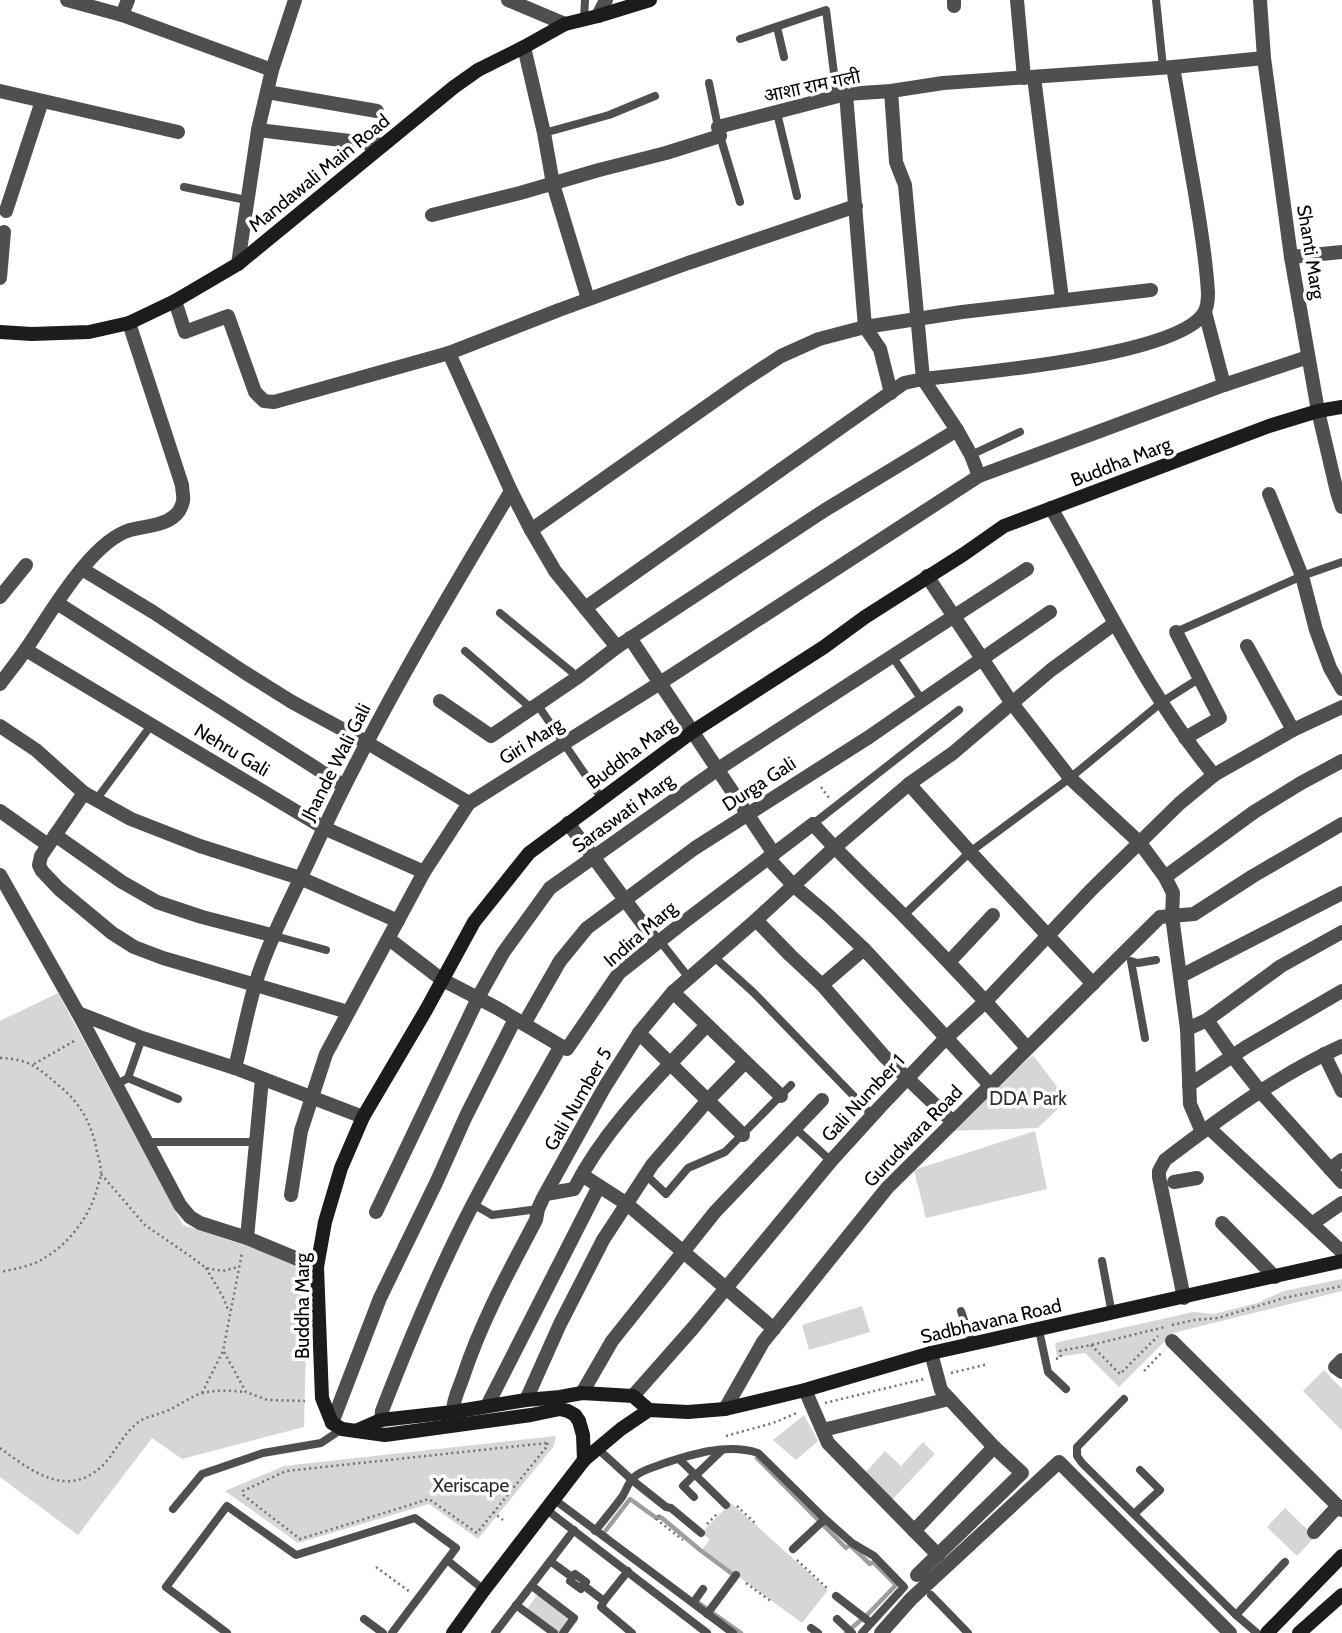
<svg xmlns="http://www.w3.org/2000/svg" width="1342" height="1633" font-family="Cabin,'Noto Sans Devanagari',sans-serif">
  <style>
    .green { fill: #d6d6d6 }
    .lines { fill: none; stroke-linecap: round; stroke-linejoin: round }
    .stream { stroke: #9d9d9d; stroke-width: 4.5 }
    .path { stroke: #717171; stroke-width: 2.5; stroke-dasharray: 2 3.5; stroke-linecap: butt }
    .lane { stroke: #4f4f4f; stroke-width: 8 }
    .street { stroke: #4f4f4f; stroke-width: 14 }
    .secondary { stroke: #1c1c1c; stroke-width: 14 }
    .labels { text-anchor: middle; dominant-baseline: central; stroke-width: 7; stroke-linejoin: round; paint-order: stroke }
    .street-label { font-size: 19px; fill: #000; stroke: #fff }
    .park-label { font-size: 19px; fill: #2d2d2d; stroke: #fff }
  </style>
  <rect width="100%" height="100%" fill="#fff"/>
  <g class="green">
    <polygon points="58,993 183,1225 308,1266 304,1427 182,1459 152,1438 78,1535 0,1477 0,1021"/>
    <polygon points="1033,1055 1067,1100 1038,1128 946,1131"/>
    <polygon points="1035,1131 1047,1189 926,1218 914,1170"/>
    <polygon points="1342,1279 1342,1291 1173,1333 1119,1387 1085,1353 1057,1357 1055,1343 1193,1312 1214,1314 1257,1303 1284,1291"/>
    <polygon points="862,1306 870,1332 809,1350 802,1325"/>
    <polygon points="1324,1370 1342,1389 1342,1431 1303,1391"/>
    <polygon points="804,1415 818,1441 796,1460 773,1440"/>
    <polygon points="556,1436 554,1446 478,1539 429,1504 298,1543 225,1491 284,1466"/>
    <polygon points="923,1442 935,1454 891,1501 863,1475 885,1451 901,1466"/>
    <polygon points="731,1503 828,1590 802,1623 702,1550 710,1539 701,1533"/>
    <polygon points="1285,1508 1315,1537 1297,1556 1267,1527"/>
    <polygon points="538,1594 570,1618 559,1633 527,1609"/>
  </g>
  <g class="lines">
    <g class="stream">
      <polyline points="757,1458 846,1548 850,1545 870,1564 873,1562 896,1585 869,1613 846,1633"/>
      <polyline points="607,1536 603,1534 630,1499 655,1517 662,1518 700,1550 731,1573"/>
      <polyline points="696,1601 741,1633"/>
    </g>
    <g class="path">
      <polyline points="821,787 829,798"/>
      <path d="M0,1058C28,1059 36,1066 57,1084C80,1102 92,1124 97,1152C99,1159 101,1167 101,1173C101,1178 98,1184 97,1189C89,1218 68,1245 41,1260C28,1267 14,1269 0,1272"/>
      <polyline points="34,1064 76,1040"/>
      <polyline points="101,1174 145,1225 190,1256 206,1268 223,1271 238,1267"/>
      <polyline points="206,1268 223,1297 229,1312"/>
      <polyline points="1172,1325 1194,1320 1218,1318 1284,1298 1342,1286"/>
      <polyline points="1091,1345 1120,1374 1158,1336"/>
      <polyline points="224,1352 246,1392 268,1400 305,1401"/>
      <polyline points="1056,1359 1061,1357 1060,1351 1091,1345 1165,1327"/>
      <polyline points="1144,1371 1163,1351"/>
      <polyline points="951,1373 988,1364"/>
      <polyline points="202,1393 223,1351 242,1253"/>
      <polyline points="825,1403 924,1379"/>
      <polyline points="726,1436 773,1423 799,1412"/>
      <polygon points="547,1443 548,1445 477,1533 429,1499 300,1539 242,1494 243,1491 286,1471"/>
      <path d="M0,1448C30,1470 66,1499 101,1467C114,1455 121,1437 135,1425C143,1417 154,1416 164,1412C178,1407 190,1396 203,1393C217,1389 232,1391 246,1392"/>
      <polyline points="737,1506 757,1525"/>
      <polyline points="493,1512 503,1520"/>
      <polyline points="660,1515 656,1519 683,1540"/>
      <polyline points="707,1524 717,1514"/>
      <polyline points="797,1560 828,1589"/>
      <polyline points="376,1567 410,1592"/>
      <polyline points="746,1583 772,1602"/>
    </g>
    <g class="lane">
      <polyline points="1156,0 1163,67"/>
      <polyline points="584,20 585,0"/>
      <polyline points="777,27 784,57"/>
      <polyline points="740,39 826,10 837,97"/>
      <polyline points="709,83 718,127"/>
      <polyline points="777,113 797,196"/>
      <polyline points="544,133 609,115 655,96"/>
      <polyline points="720,136 740,202"/>
      <polyline points="184,187 246,200"/>
      <polyline points="971,455 1020,432"/>
      <polyline points="500,613 578,677"/>
      <polyline points="1176,632 1302,576 1342,562"/>
      <polyline points="465,651 531,708"/>
      <polyline points="892,656 922,700"/>
      <polyline points="537,704 602,799"/>
      <polyline points="96,800 152,724"/>
      <polyline points="813,824 959,710"/>
      <polyline points="903,916 970,852 1070,778 1162,702 1200,678"/>
      <polyline points="275,936 326,950"/>
      <polyline points="660,941 689,978"/>
      <polyline points="713,956 753,992 873,1116"/>
      <polyline points="1145,1038 1131,961 1138,963 1156,960"/>
      <polyline points="128,1078 178,1099"/>
      <polyline points="116,1085 128,1078 142,1038"/>
      <polyline points="795,1128 831,1161"/>
      <polyline points="146,1142 255,1142"/>
      <polyline points="646,1175 666,1194 688,1168 725,1152 791,1085"/>
      <polyline points="473,1204 492,1215 538,1209"/>
      <polyline points="1102,1261 1112,1314"/>
      <polyline points="961,1311 972,1344"/>
      <polyline points="1039,1330 1048,1372 1066,1389"/>
      <polyline points="1124,1399 1077,1447 1077,1456 1082,1463 1236,1615 1257,1633"/>
      <polyline points="598,1449 632,1480 666,1507 671,1508 701,1533"/>
      <polyline points="679,1459 726,1505"/>
      <polyline points="696,1475 722,1450"/>
      <polyline points="694,1497 683,1486 695,1474"/>
      <polyline points="555,1500 733,1633"/>
      <polyline points="173,1509 202,1474 263,1453 321,1443 342,1429"/>
      <polyline points="547,1510 707,1633"/>
      <polyline points="1134,1514 1160,1490 1140,1470"/>
      <path d="M595,1531C604,1520 613,1509 622,1497C626,1491 628,1483 633,1478C641,1470 652,1468 662,1464C692,1454 727,1443 758,1453L825,1519L852,1543L874,1556L904,1587L862,1633"/>
      <polyline points="793,1549 825,1519"/>
      <polyline points="447,1560 484,1590"/>
      <polyline points="550,1561 572,1577 570,1581 581,1589 586,1582 575,1574 572,1577"/>
      <polyline points="628,1571 604,1601 601,1607 632,1633"/>
      <polyline points="583,1585 604,1601"/>
      <polyline points="532,1586 574,1618 563,1633"/>
      <polyline points="931,1595 968,1633"/>
      <polyline points="836,1596 871,1623"/>
      <polyline points="693,1603 703,1589"/>
      <polyline points="516,1605 554,1633"/>
      <polyline points="707,1614 736,1575"/>
      <polyline points="1236,1615 1285,1562"/>
      <polyline points="364,1619 383,1633"/>
      <polyline points="837,1619 852,1633"/>
      <polyline points="811,1628 818,1633"/>
      <polyline points="227,1633 166,1587 227,1506 296,1555 415,1518 456,1548 392,1633"/>
      <polyline points="495,1633 574,1530"/>
    </g>
    <g class="street">
      <polyline points="67,0 122,15 272,70"/>
      <polyline points="508,0 565,24"/>
      <polyline points="954,0 954,6"/>
      <polyline points="1017,0 1024,78"/>
      <polyline points="1260,0 1264,58 1291,257 1318,411 1337,492 1342,507"/>
      <polyline points="122,15 128,0"/>
      <polyline points="598,16 606,0"/>
      <polyline points="524,47 544,133 553,184 588,299"/>
      <polyline points="1034,77 1062,299"/>
      <polyline points="0,91 178,132"/>
      <polyline points="891,91 896,162 905,185 923,379 957,430 971,455 979,476"/>
      <polyline points="267,92 377,111"/>
      <polyline points="846,94 865,327 880,349 891,393"/>
      <polyline points="258,130 383,145"/>
      <polyline points="6,211 42,101"/>
      <polyline points="432,215 520,193 599,170 666,153 720,136 718,127 846,94 891,91 943,83 1173,67 1264,58"/>
      <polyline points="1291,257 1342,252"/>
      <polyline points="238,264 258,130 272,70 295,0"/>
      <polyline points="0,278 4,232"/>
      <polyline points="175,301 185,332 228,316 255,392 264,401 274,402 449,353 559,310 688,263 856,206"/>
      <polyline points="1205,312 1224,385"/>
      <polyline points="449,353 511,491 531,530 555,571 617,647 825,510 957,430"/>
      <polyline points="1269,494 1302,576 1316,630 1330,668 1342,689"/>
      <path d="M1051,508C1104,599 1147,694 1214,775"/>
      <polyline points="531,530 740,383 781,356 819,339 865,327 962,312 1151,290"/>
      <polyline points="82,569 153,612 244,672 292,702 366,742 469,803"/>
      <polyline points="927,576 1011,702 1070,778 1140,843 1165,877 1173,893 1172,916 1187,1029 1190,1104 1202,1132"/>
      <polyline points="0,597 26,565"/>
      <polyline points="57,603 344,786"/>
      <path d="M585,608L904,383L923,379C976,373 1177,356 1204,313C1207,308 1208,299 1208,293C1206,257 1200,222 1194,187C1187,147 1180,107 1173,67"/>
      <polyline points="1176,632 1220,718 1185,738"/>
      <polyline points="630,638 774,854"/>
      <polyline points="1247,646 1293,730"/>
      <polyline points="26,650 324,828 424,872"/>
      <path d="M0,684C9,672 18,661 26,649C49,616 90,542 130,530C149,525 178,526 183,501C184,497 182,490 182,485L129,323"/>
      <polyline points="440,701 491,736 578,677 617,647"/>
      <polyline points="0,726 36,750 84,793 131,819 200,846 300,878 398,921"/>
      <polyline points="909,784 970,852 1093,984"/>
      <polyline points="84,793 41,856 39,865 42,871 59,889 112,933 134,947 163,958 348,1012"/>
      <polyline points="0,811 48,845"/>
      <polyline points="568,823 657,943"/>
      <polyline points="55,835 122,882 157,902 202,917 275,936"/>
      <polyline points="768,858 794,886 827,914 864,949 990,1085"/>
      <polyline points="0,875 78,1013 180,1205 190,1217 200,1223 247,1238 317,1267"/>
      <polyline points="1165,877 1254,812 1301,783 1342,761"/>
      <polyline points="756,920 790,955 822,985 884,1056 953,1122"/>
      <polyline points="389,939 441,979 497,1008 561,1046"/>
      <polyline points="949,962 993,915"/>
      <polyline points="1181,976 1342,893"/>
      <polyline points="822,985 864,949"/>
      <polyline points="673,992 781,1096"/>
      <polyline points="78,1013 142,1038 235,1068 363,1117"/>
      <polyline points="1207,1020 1233,1057 1260,1091 1342,1182"/>
      <polyline points="524,1024 560,961 587,928 695,848 869,737 1050,612"/>
      <polyline points="1187,1029 1207,1020 1281,966 1342,932"/>
      <polyline points="639,1033 743,1135"/>
      <polyline points="1324,1054 1342,1091"/>
      <path d="M235,1068C242,1040 247,1012 255,985C268,942 291,899 310,858C368,731 439,611 511,491"/>
      <polyline points="1189,1085 1246,1047 1342,991"/>
      <polyline points="1209,1128 1342,1252"/>
      <polyline points="1330,1169 1342,1160"/>
      <polyline points="582,1175 627,1204 774,1329"/>
      <polyline points="1174,1182 1197,1178"/>
      <path d="M546,1194L574,1189C606,1126 659,1076 707,1025"/>
      <polyline points="291,1195 301,1131 326,1054 424,872 469,803 660,683 979,476 1224,385 1308,357"/>
      <polyline points="376,1212 480,994 503,953 550,888 718,769 1027,569"/>
      <polyline points="1222,1223 1275,1277"/>
      <polyline points="1313,1223 1342,1203"/>
      <polyline points="247,1238 262,1079"/>
      <path d="M1184,1298L1159,1177V1171L1165,1160C1220,1118 1278,1075 1342,1046"/>
      <polyline points="1172,1341 1342,1510"/>
      <polyline points="1342,1360 1335,1367 1342,1372"/>
      <polyline points="805,1390 828,1443 938,1555"/>
      <polyline points="582,1393 612,1341 715,1212 822,1100"/>
      <polyline points="633,1396 693,1328 831,1161 880,1107 945,1039 986,1001 1092,889 1180,803 1214,775 1293,730 1342,707"/>
      <polyline points="526,1400 560,1324 603,1240 652,1165 708,1100 745,1062"/>
      <polyline points="487,1406 599,1186"/>
      <polyline points="725,1409 763,1342 887,1188 1160,917 1194,914 1253,876 1342,824"/>
      <path d="M453,1412C453,1399 459,1389 463,1377C481,1322 509,1271 536,1220L538,1209L543,1198L604,1088L639,1033L673,992L756,920L834,848L909,784L953,753L1051,670L1114,624"/>
      <path d="M381,1420L382,1411C409,1341 438,1271 473,1204C500,1152 530,1101 559,1049L561,1046L567,1049L619,973L680,925L813,824C841,856 873,885 903,915C945,958 987,1002 1027,1048"/>
      <polyline points="332,1423 380,1298 436,1183 466,1116 515,1019"/>
      <polyline points="823,1430 949,1399"/>
      <polyline points="914,1531 994,1447"/>
      <polyline points="1314,1532 1338,1506"/>
      <polyline points="917,1575 1022,1473 994,1447 941,1390 931,1353"/>
      <polyline points="881,1633 911,1599 1059,1462 1230,1633"/>
    </g>
    <g class="secondary">
      <polyline points="0,332 32,334 89,332 129,323 175,301 238,264 454,87 478,70 524,47 565,24 598,16 650,0"/>
      <polyline points="649,1410 688,1412 725,1409 805,1390 931,1353 1342,1261"/>
      <polyline points="356,1431 381,1420 453,1412 526,1400 560,1397 582,1393 633,1396 649,1410"/>
      <polyline points="584,1460 583,1435 579,1421 575,1415 568,1411 560,1409 531,1415 385,1435 342,1429 332,1423 322,1398 317,1267 325,1222 341,1168 363,1117 426,1010 474,922 529,853 692,732 824,647 865,617 964,554 1004,526 1269,426 1318,411 1342,407"/>
      <polyline points="453,1633 484,1590 584,1460 621,1429 649,1410"/>
      <polyline points="1267,1633 1342,1556"/>
      <polyline points="1299,1633 1342,1595"/>
    </g>
  </g>
  <g class="labels">
    <g class="street-label">
      <text transform="translate(812 86) rotate(-12)">आशा राम गली</text>
      <text transform="translate(319 173) rotate(-39)">Mandawali Main Road</text>
      <text transform="translate(1311 252) rotate(81)">Shanti Marg</text>
      <text transform="translate(1121 462) rotate(-21)">Buddha Marg</text>
      <text transform="translate(531 741) rotate(-32)">Giri Marg</text>
      <text transform="translate(232 750) rotate(31)">Nehru Gali</text>
      <text transform="translate(631 753) rotate(-37)">Buddha Marg</text>
      <text transform="translate(336 762) rotate(-63)">Jhande Wali Gali</text>
      <text transform="translate(759 784) rotate(-33)">Durga Gali</text>
      <text transform="translate(623 813) rotate(-36)">Saraswati Marg</text>
      <text transform="translate(640 934) rotate(-41)">Indira Marg</text>
      <text transform="translate(863 1098) rotate(-47)">Gali Number 1</text>
      <text transform="translate(578 1099) rotate(-60)">Gali Number 5</text>
      <text transform="translate(913 1136) rotate(-46)">Gurudwara Road</text>
      <text transform="translate(302 1306) rotate(-90)">Buddha Marg</text>
      <text transform="translate(991 1321) rotate(-13)">Sadbhavana Road</text>
    </g>
    <g class="park-label">
      <text x="1028" y="1098">DDA Park</text>
      <text x="471" y="1485">Xeriscape</text>
    </g>
  </g>
</svg>
